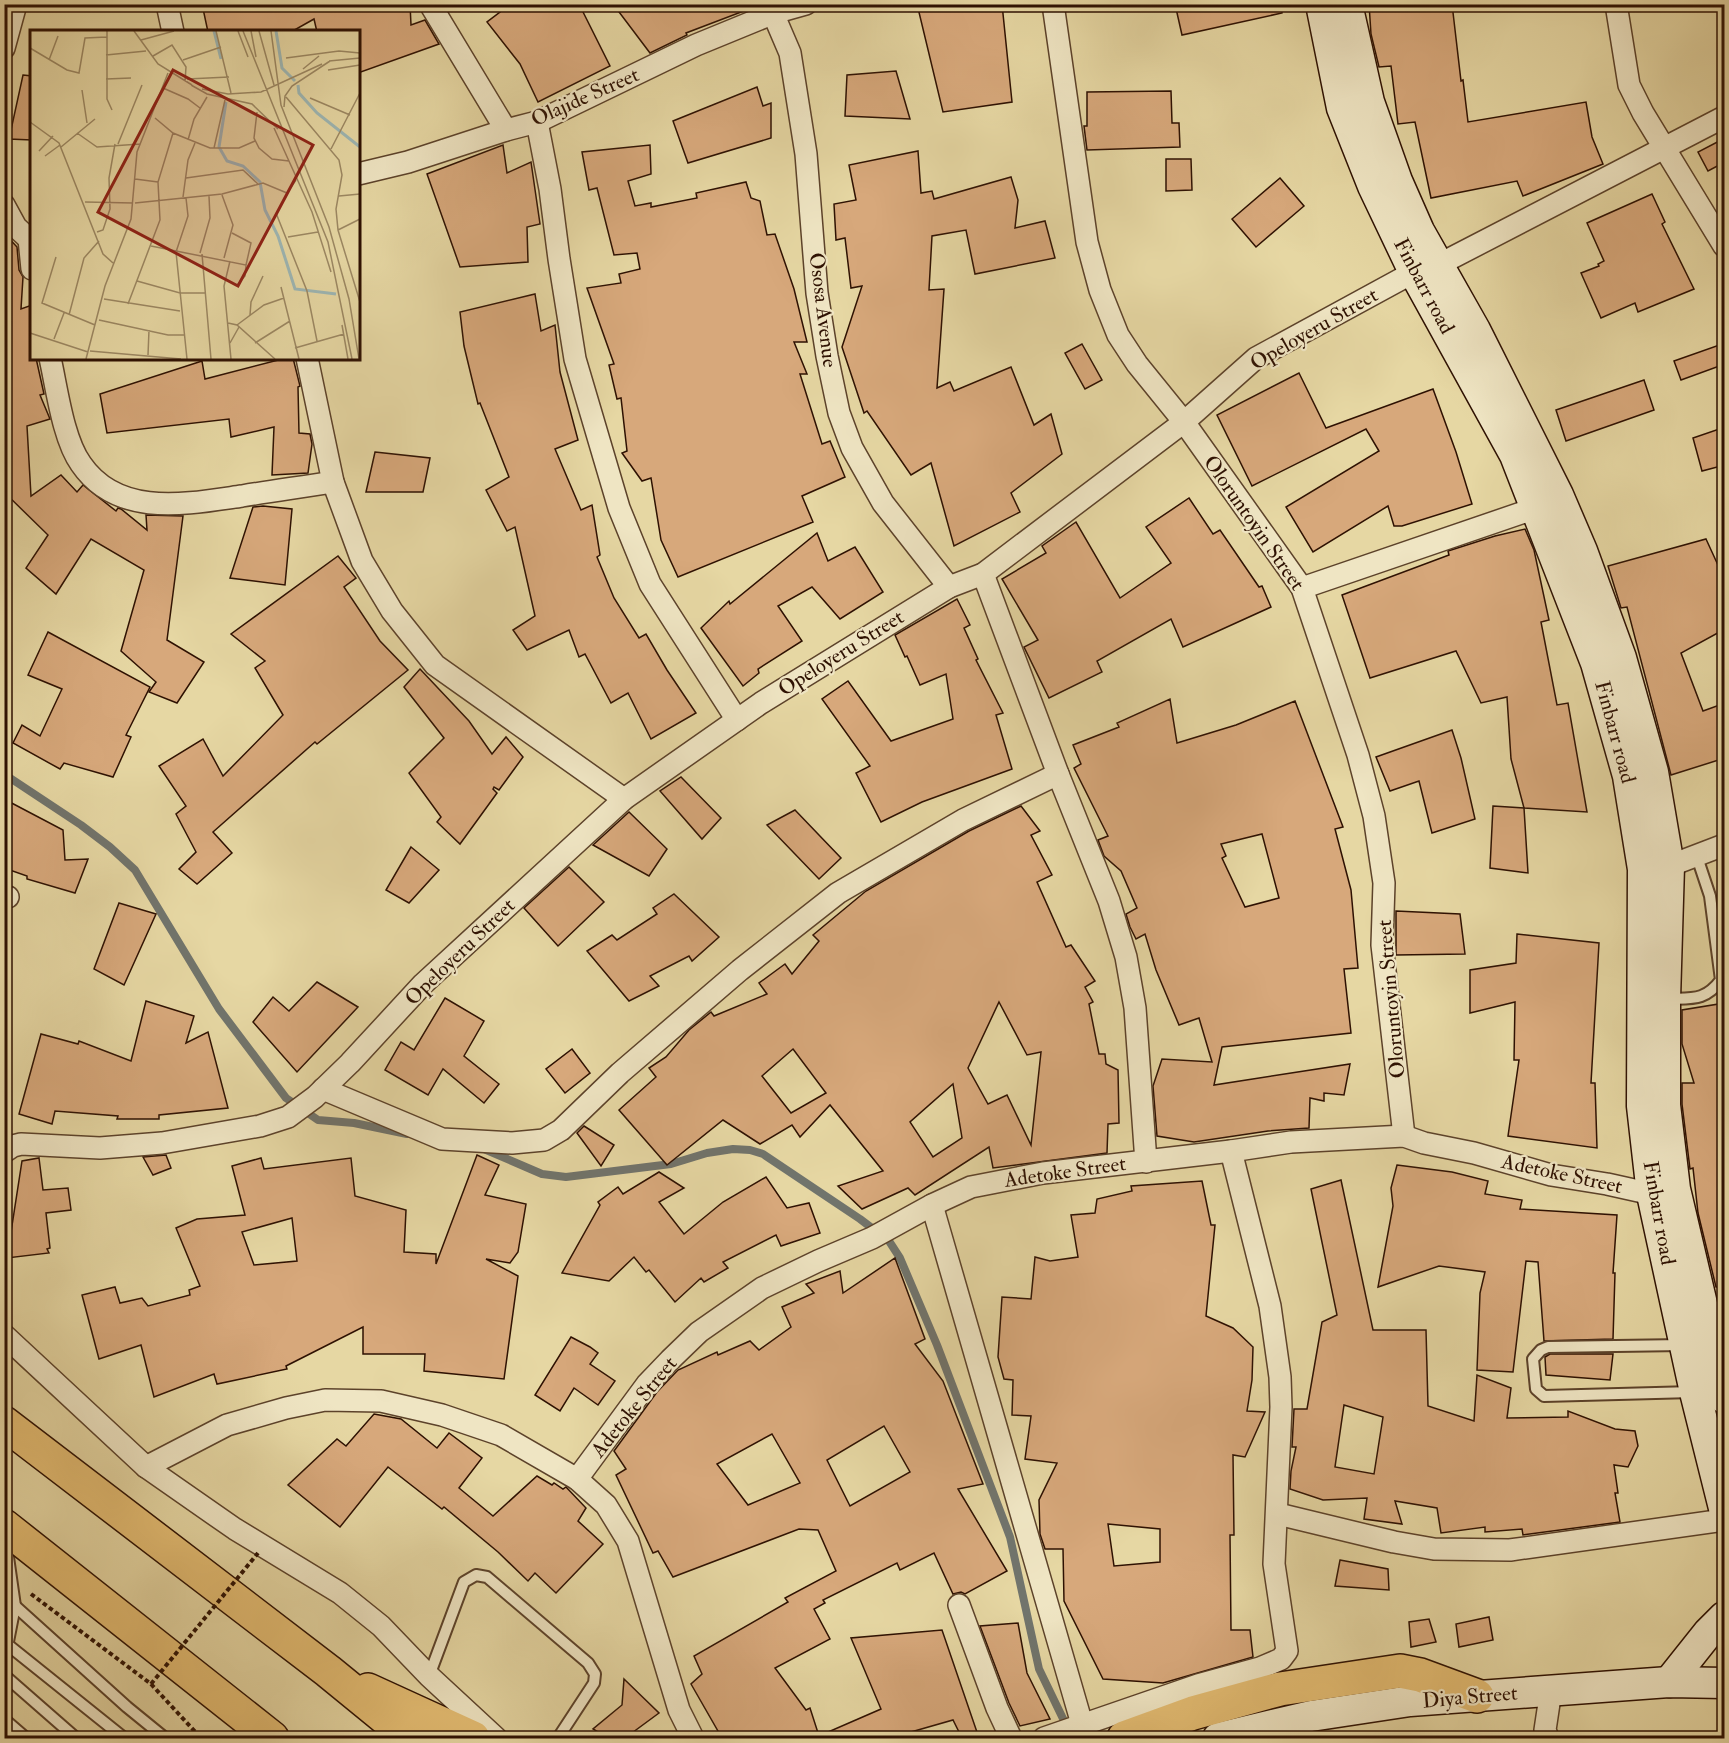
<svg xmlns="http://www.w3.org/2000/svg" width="1729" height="1743" font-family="'IM FELL Double Pica',serif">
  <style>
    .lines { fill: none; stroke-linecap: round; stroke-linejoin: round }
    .stream { stroke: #71746c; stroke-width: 8 }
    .building { fill: #d7a87b; stroke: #2e1102; stroke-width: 1.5; fill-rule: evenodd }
    .service-casing { stroke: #5c422a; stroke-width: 14 }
    .minor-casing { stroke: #5c422a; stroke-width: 24 }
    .secondary-casing { stroke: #2e1102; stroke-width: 33 }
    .motorway-casing { stroke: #2e1102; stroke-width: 36 }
    .path { stroke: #2e1102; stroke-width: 4; stroke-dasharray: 4.5 3; stroke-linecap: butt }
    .service { stroke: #efe5c3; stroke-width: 10 }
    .minor { stroke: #efe5c3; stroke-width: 21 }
    .secondary { stroke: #efe5c3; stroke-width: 30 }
    .motorway { stroke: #e3bc72; stroke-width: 33 }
    .path-bridge { stroke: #2e1102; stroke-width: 4; stroke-dasharray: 4.5 3; stroke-linecap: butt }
    .labels { text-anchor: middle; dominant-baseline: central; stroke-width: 4.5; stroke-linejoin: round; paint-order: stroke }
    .street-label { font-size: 21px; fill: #2e1102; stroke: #efe5c3 }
    .inset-river { fill: none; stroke: #9db6b3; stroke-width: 3 }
    .inset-road { fill: none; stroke: #9c8863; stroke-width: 1.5 }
    .view { fill: #8f2418; fill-opacity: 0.15; stroke: #8f2418; stroke-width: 3 }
    .inset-edge { fill: none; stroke: #2e1102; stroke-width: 3 }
  </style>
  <rect width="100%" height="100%" fill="#e6d7a3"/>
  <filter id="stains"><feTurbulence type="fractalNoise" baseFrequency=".00333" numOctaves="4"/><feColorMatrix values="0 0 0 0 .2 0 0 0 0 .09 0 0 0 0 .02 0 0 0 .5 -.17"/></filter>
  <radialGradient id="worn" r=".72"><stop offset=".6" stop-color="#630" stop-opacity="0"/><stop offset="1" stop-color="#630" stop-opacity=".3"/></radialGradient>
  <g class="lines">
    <g class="stream">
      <polyline points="4,774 81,825 110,847 135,870 219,1009 286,1098 318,1120 354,1123 407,1134"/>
      <polyline points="484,1149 542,1174 566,1177 671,1164 707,1153 733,1149 750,1150 763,1154 860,1219 889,1241 900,1258 937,1345 1010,1537 1039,1669 1068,1729"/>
    </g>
  </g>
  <g class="building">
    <polygon points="202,4 410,4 411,25 425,20 439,44 358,73 358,32 317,32 314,19 291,32 208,32"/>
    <polygon points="495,4 579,4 610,66 538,102 520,64 487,22 500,12"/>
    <polygon points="613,4 757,4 757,6 686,33 687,35 650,53"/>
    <polygon points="917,4 1002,4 1012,102 943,112"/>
    <polygon points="1175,4 1281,4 1282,13 1182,35"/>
    <polygon points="1369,4 1452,4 1461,81 1463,80 1468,122 1586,102 1592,137 1603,164 1523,196 1517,181 1431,198 1415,122 1398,124 1391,66 1379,67 1371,34"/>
    <polygon points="896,71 910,119 845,116 847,75"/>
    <polygon points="23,75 32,76 32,140 9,139"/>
    <polygon points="757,87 763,106 771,103 771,138 688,163 673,121"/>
    <polygon points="1171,91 1172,123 1179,123 1180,147 1087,150 1084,126 1087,126 1087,92"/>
    <polygon points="1725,138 1725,162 1708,171 1698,152"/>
    <polygon points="503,145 507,173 531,162 540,224 527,227 528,262 460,267 427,174"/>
    <polygon points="650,145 651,174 628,181 635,206 651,203 651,207 697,198 696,193 746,182 751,198 760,201 767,235 775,234 794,289 807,342 794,342 807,374 800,374 822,444 830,441 845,477 802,496 813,522 678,577 661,540 651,478 642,481 622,453 627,451 621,398 617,399 609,365 614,364 587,288 621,283 619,274 640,269 637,253 614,255 597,188 589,190 582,152"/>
    <polygon points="918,151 921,193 932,191 934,199 1011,177 1018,200 1015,228 1045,221 1055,258 975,274 966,230 932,236 929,290 944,289 937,388 950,382 954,391 1011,367 1034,425 1051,414 1062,454 1011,493 1020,512 954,546 931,463 911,475 867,411 864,413 842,347 862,286 851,288 845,238 836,240 834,204 856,200 849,165"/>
    <polygon points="1166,159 1191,159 1192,190 1166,191"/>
    <polygon points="1280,178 1304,206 1256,247 1232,219"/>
    <polygon points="1652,194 1665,222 1662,224 1694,289 1638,312 1635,303 1601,318 1581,273 1599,266 1598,264 1604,261 1587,223"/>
    <polygon points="4,233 17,247 19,270 23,277 21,309 32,305 32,358 36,358 44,394 40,395 50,419 27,426 31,496 61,475 77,492 83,485 116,511 118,508 121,509 147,530 146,515 183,516 167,640 204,662 177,703 149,692 156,682 121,651 144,570 91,539 56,594 26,568 48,535 4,492"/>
    <polygon points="535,294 541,331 555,325 560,372 578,440 555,449 581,510 592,505 600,555 597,557 614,598 639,638 646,634 667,670 696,713 651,739 628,693 611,703 585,654 579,657 569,630 527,650 513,630 535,616 515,527 507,531 486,490 509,477 480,403 478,404 464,346 460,312"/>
    <polygon points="1725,343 1725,364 1681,380 1674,361"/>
    <polygon points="1082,344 1102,380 1085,389 1065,353"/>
    <polygon points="286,358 293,358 300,386 298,387 299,433 310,434 312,444 308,473 272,475 274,427 231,437 229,419 107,433 100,394 202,361 205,379"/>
    <polygon points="1299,373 1326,428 1433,389 1456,452 1472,504 1402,526 1394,526 1388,506 1313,552 1286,507 1379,451 1366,429 1252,486 1217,415"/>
    <polygon points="1644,380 1654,410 1566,441 1556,410"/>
    <polygon points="1725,427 1725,465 1702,471 1693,438"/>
    <polygon points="375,452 430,458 423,492 366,492"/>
    <polygon points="1189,498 1213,534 1220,530 1259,587 1262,586 1271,607 1183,647 1171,619 1097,661 1102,672 1049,698 1024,647 1038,640 1002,579 1046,553 1042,546 1076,522 1120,598 1171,563 1146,527"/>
    <polygon points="263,506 292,509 285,585 230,578 253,507"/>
    <polygon points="1525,529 1534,550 1549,620 1541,622 1557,705 1568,703 1587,812 1524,808 1511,759 1507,697 1481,703 1456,651 1370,678 1342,595 1449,555 1448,551 1495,536"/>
    <polygon points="817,533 828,561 855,547 883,592 840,619 812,587 778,606 802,641 758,669 759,673 743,686 701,628 729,601 730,604"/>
    <polygon points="1706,539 1723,576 1720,577 1725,599 1725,629 1681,653 1703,711 1725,703 1725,758 1671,775 1627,607 1621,608 1608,566"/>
    <polygon points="338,556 356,578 344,587 380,641 408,670 317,744 315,742 213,832 232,853 197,884 179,869 196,852 176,814 186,806 159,766 203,739 223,776 283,715 255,668 265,661 231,634"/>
    <polygon points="957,599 970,625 964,628 978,659 976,660 1003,713 996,715 1012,769 922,802 881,822 856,773 870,766 822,699 848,681 891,741 953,719 946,674 920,685 907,656 905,657 895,635"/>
    <polygon points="48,632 150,687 126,735 131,737 113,777 64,763 60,769 13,743 22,725 40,736 62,689 28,675"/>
    <polygon points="420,669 469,721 492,754 506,737 523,757 499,790 494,787 493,789 497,793 460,844 437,822 441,817 409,773 444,738 404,687"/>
    <path d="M1170,699L1177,743L1236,725L1295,701L1343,827L1335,829L1351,890L1358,968L1344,969L1351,1033L1222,1047L1214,1085L1350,1064L1344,1095L1324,1093V1101L1310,1098L1309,1128L1268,1131L1194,1142L1157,1136L1153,1086L1162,1059L1212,1062L1199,1018L1179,1025L1156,970L1145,934L1136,939L1130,927L1126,914L1137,908L1121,871L1104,856L1098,840L1108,836L1074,768L1081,764L1073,745L1119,727L1117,723ZM1262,834L1279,898L1245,907L1222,858L1226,856L1221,844Z"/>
    <polygon points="1452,730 1461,758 1475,819 1432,833 1419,781 1390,791 1376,757"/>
    <polygon points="681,777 721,818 702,839 660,791"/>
    <polygon points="4,799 63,830 65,860 88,859 75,893 27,879 27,876 4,868"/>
    <path d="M1021,806L1040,831L1031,835L1052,875L1037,882L1066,947L1071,945L1095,981L1085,987L1093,1002L1089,1004L1099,1054H1105L1106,1064L1118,1070L1119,1123L1108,1124L1107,1153L993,1168L989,1147L915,1195L908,1188L862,1209L838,1186L883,1171L830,1105L800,1137L792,1125L760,1144L723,1120L667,1165L619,1110L656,1077L649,1068L666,1057L689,1030L711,1012L714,1016L767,994L759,983L785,964L792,974L819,941L813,935L866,891L969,831ZM999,1002L1027,1055L1041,1052L1031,1145L1007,1095L988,1104L968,1068ZM793,1049L826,1093L791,1113L762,1076ZM953,1084L962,1138L933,1157L910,1122Z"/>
    <polygon points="1493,806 1524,808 1528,873 1490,868"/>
    <polygon points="795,810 841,858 819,879 767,825"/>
    <polygon points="629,812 667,849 649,876 593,845"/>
    <polygon points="411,847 439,870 409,903 386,890"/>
    <polygon points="569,867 604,902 558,946 524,908"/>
    <polygon points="674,894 719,937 692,961 689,956 650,976 659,986 629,1001 587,951 612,935 617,940 657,914 653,908"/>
    <polygon points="119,903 156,914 124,985 94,969"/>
    <polygon points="1396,911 1460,914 1465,954 1396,955"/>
    <polygon points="1517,934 1599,943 1591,1083 1595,1083 1597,1148 1508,1136 1519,1060 1514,1060 1515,1002 1470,1013 1470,970 1516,963"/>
    <polygon points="317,982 358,1007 297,1072 253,1022 273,997 289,1011"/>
    <polygon points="445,998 484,1021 464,1056 499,1084 484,1103 443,1069 428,1095 385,1070 401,1042 414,1050"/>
    <polygon points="146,1001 194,1016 186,1043 208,1032 228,1108 159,1115 159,1119 117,1119 118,1116 55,1111 52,1124 19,1114 41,1034 78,1044 79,1041 131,1061"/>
    <polygon points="1725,1003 1725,1287 1716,1287 1698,1213 1693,1168 1690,1169 1682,1104 1682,1083 1694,1083 1682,1044 1682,1010"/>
    <polygon points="572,1049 590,1073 565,1093 546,1069"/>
    <polygon points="584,1126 614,1145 601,1166 577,1133"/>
    <polygon points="166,1155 171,1168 153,1175 143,1157"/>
    <path d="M477,1155L499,1165L485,1195L526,1204L518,1252L510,1263L486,1259L518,1276L504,1379L424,1371L425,1354H363V1327L286,1366L287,1369L217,1384L214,1374L154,1397L141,1345L99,1359L82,1295L115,1287L120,1303L142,1298L148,1306L190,1295L189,1290L200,1286L176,1228L197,1219L245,1215L232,1166L261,1158L264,1169L351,1158L355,1196L406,1210L404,1252L436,1254V1264ZM292,1218L297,1261L254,1265L242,1232Z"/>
    <polygon points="39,1158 43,1190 68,1188 71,1210 46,1213 50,1248 47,1249 49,1253 7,1258 22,1161"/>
    <polygon points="1397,1165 1452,1172 1488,1181 1485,1194 1522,1200 1520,1209 1617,1215 1613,1273 1615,1273 1613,1339 1544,1341 1538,1262 1526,1261 1513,1372 1477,1370 1480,1293 1485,1272 1439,1266 1378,1287 1393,1206 1391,1188"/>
    <polygon points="659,1172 684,1188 659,1202 684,1234 723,1202 766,1177 787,1208 809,1203 820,1233 781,1246 776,1235 723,1262 728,1268 704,1282 701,1278 675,1302 649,1270 646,1272 634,1257 609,1281 562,1273 600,1205 598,1202 618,1187 623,1194"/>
    <path d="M1341,1180L1373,1330H1426L1428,1406L1474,1421L1477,1375L1511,1388L1507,1418L1568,1417V1411L1615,1429L1635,1431L1638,1446L1628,1467L1614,1465L1618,1493H1615L1620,1522L1523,1535L1522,1529L1485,1532V1527L1441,1533L1437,1508L1395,1501L1402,1524L1364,1519L1367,1498L1323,1500L1290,1489L1291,1471L1296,1447H1292L1294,1409H1307L1322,1322L1337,1315L1311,1189ZM1344,1405L1383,1417L1374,1474L1335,1467Z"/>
    <path d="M1202,1181L1211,1225H1215L1206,1316L1233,1328L1253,1347L1252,1380L1247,1411L1265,1412L1245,1457L1233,1455L1234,1535H1230L1231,1630H1250L1253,1657L1163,1683L1103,1679L1064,1601L1063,1549H1045L1040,1534L1039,1500L1057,1463L1025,1459L1031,1416L1012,1415L1013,1380L1004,1379L998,1357L1002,1297L1031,1299L1035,1257L1050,1261L1078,1257L1071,1215L1095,1213L1097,1199L1132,1191L1131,1186ZM1108,1524L1160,1529V1562L1114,1566Z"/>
    <path d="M895,1258L925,1339L915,1344L943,1381L983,1484L958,1489L1007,1571L965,1594L961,1592L953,1594L934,1553L900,1570L897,1563L823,1600L825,1603L814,1609L830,1639L775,1668L806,1710L810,1708L819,1736L881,1709L851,1638L942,1630L979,1738H962L953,1720L890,1738H722L691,1684L702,1674L694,1656L788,1602L785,1598L836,1571L818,1530L799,1529L673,1577L658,1551L653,1553L616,1475L626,1469L614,1451L657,1392L678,1370L717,1352L718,1355L750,1341L759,1350L791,1327L782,1307L814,1293L806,1284L840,1271L843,1293ZM884,1426L910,1472L850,1506L827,1460ZM772,1434L800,1483L748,1505L717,1464Z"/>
    <polygon points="571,1337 590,1347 598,1353 590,1364 615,1381 598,1405 574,1388 560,1411 535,1395"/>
    <polygon points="1550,1354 1613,1354 1610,1380 1546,1375 1545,1357"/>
    <polygon points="374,1414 401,1419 437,1448 449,1433 482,1458 459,1488 493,1516 537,1476 552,1485 554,1483 563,1489 566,1487 586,1508 578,1521 603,1544 556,1593 535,1573 528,1581 498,1552 444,1507 442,1509 388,1467 340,1527 288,1485 337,1439 346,1446"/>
    <polygon points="1340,1560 1388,1569 1389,1590 1335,1586"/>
    <polygon points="1489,1617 1493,1640 1459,1647 1456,1624"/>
    <polygon points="1429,1619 1436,1642 1411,1647 1409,1622"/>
    <polygon points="1018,1623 1027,1673 1050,1719 1020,1726 1009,1703 980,1626"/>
    <polygon points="624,1679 659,1713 625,1738 608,1738 593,1729 622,1705"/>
  </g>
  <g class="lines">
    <defs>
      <g id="service">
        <path d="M1668,999C1693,998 1705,1001 1721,980L1710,896L1697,857"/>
        <polyline points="1683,1345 1548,1347 1541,1350 1533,1359 1536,1389 1544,1396 1693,1392"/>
        <polyline points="15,1606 127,1707 165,1738"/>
        <polyline points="8,1645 124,1738"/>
        <polyline points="4,1662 15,1606 5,1536"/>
        <polyline points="4,1675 76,1738"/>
        <polyline points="429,1676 464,1582 476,1575 487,1577 588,1663 595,1674 594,1683 558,1738"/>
        <polyline points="4,1719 26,1738"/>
      </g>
      <g id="minor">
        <polyline points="167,4 173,32"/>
        <polyline points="430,4 506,130"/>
        <polyline points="769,4 790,53 806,154 817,293 827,356 839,413 852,448 883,503 949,587"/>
        <polyline points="1053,4 1087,242 1100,290 1118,335 1137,364 1184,422 1302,588 1358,755 1374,816 1384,883 1382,945 1404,1136"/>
        <polyline points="1616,4 1629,85 1643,113 1724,246"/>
        <polyline points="4,48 16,4"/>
        <polyline points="537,122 550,189 559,259 575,359 619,508 650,584 737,720"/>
        <polyline points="358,174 408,162 506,130 537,122 696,45 774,13 806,4"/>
        <polyline points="4,205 16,227 29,239 32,239"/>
        <polyline points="29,239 32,269"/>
        <polyline points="1438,265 1724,117"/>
        <path d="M50,358C57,389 63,439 81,464C118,518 186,504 242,496C272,491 302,487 333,482"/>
        <polyline points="307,358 333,482 362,561 392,611 435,665 624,799"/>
        <polyline points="983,574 1058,774 1109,901 1126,957 1135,1008 1146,1162"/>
        <polyline points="1302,588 1536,508"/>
        <polyline points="1669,866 1724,845"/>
        <polyline points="4,896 8,897"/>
        <polyline points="323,1089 442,1139 512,1143 544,1140 561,1130 620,1073 740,970 838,893 963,820 1058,774"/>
        <polyline points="4,1152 13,1146 21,1144 100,1148 162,1143 260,1126 288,1117 315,1097 350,1063 423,984 624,799 761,703 949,587 983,574 1184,422 1256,358 1414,272"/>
        <polyline points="932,1205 1082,1724"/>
        <polyline points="4,1335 146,1467 235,1529 340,1593 381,1626 429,1676 496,1738"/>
        <polyline points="146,1467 227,1425 286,1408 325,1400 381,1401 442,1415 501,1435 577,1479 606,1505 628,1541 679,1710 693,1738"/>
        <polyline points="577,1479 647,1384 670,1360 699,1332 762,1288 818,1261 872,1238 932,1205 971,1187 1043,1173 1231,1151 1291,1142 1404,1136 1424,1143 1474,1153 1551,1175 1607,1184 1652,1194"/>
        <polyline points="1278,1514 1394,1542 1434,1549 1510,1550 1724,1520"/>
        <polyline points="959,1605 997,1708 1011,1738"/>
        <polyline points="1044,1738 1198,1685 1260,1668 1281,1659 1287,1651 1274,1564 1281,1407 1280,1377 1270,1306 1231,1151"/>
        <polyline points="1548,1738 1545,1730 1551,1690"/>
      </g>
      <g id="secondary">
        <polyline points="1321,4 1342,108 1373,186 1414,272 1515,455 1596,663 1628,776 1643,869 1642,1106 1652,1194 1695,1392 1724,1508"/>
        <polyline points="1347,4 1369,102 1397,181 1419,231 1475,330 1558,495 1582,551 1621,658 1653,772 1669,866 1665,999 1665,1105 1675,1189 1724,1398"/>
        <polyline points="1669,1682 1708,1633 1724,1617"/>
        <polyline points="1218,1738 1311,1716 1410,1701 1669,1682 1724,1683"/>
      </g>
      <g id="motorway">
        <polyline points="4,1423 328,1671 410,1738"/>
        <polyline points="4,1526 272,1738"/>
        <polyline points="368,1690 473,1738"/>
        <polyline points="1124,1738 1193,1713 1280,1689 1400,1671 1420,1675 1477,1696"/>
      </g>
    </defs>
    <use href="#service" class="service-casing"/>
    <use href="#minor" class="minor-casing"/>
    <use href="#secondary" class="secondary-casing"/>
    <use href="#motorway" class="motorway-casing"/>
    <polyline class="path" points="31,1594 151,1684 201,1738"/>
    <use href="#service" class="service"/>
    <use href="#minor" class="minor"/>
    <use href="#secondary" class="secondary"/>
    <use href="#motorway" class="motorway"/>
    <polyline class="path-bridge" points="151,1684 258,1553"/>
  </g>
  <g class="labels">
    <g class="street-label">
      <text transform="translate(585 97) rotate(-24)">Olajide Street</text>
      <text transform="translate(1424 286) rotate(62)">Finbarr road</text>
      <text transform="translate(823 310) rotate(83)">Ososa Avenue</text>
      <text transform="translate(1314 329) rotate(-30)">Opeloyeru Street</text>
      <text transform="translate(1254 523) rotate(55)">Oloruntoyin Street</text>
      <text transform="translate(841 653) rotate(-32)">Opeloyeru Street</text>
      <text transform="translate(1615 732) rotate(75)">Finbarr road</text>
      <text transform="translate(460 952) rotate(-44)">Opeloyeru Street</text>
      <text transform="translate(1391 999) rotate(-95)">Oloruntoyin Street</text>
      <text transform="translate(1065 1172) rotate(-8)">Adetoke Street</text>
      <text transform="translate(1562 1174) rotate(12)">Adetoke Street</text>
      <text transform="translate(1659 1213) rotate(80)">Finbarr road</text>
      <text transform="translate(634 1407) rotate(-51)">Adetoke Street</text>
      <text transform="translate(1470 1697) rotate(-5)">Diya Street</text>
    </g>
  </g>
  <g transform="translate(30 30)">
    <rect width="330" height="330" fill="#e6d7a3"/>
    <path class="inset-river" d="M184,1L191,29M246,1L252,38L265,51M268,55L269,63L287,83L330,117M196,72L189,117L197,131L213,136L230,152L235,180L248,206L265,259L306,264"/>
    <path class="inset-road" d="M77,1V69L82,80M104,1L128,34L162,55M186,1L201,63M208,1L218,27M213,1L298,212L322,329M221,1L226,27M229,1L244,55M241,1L251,75L299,197L319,269L329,329M111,10L144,1M0,18L37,40L49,43L55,8L77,7M76,25L116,21M123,26L142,15L156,37L155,52M256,28L309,21L330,23M19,30L28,6M153,30L191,17M299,31L330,28M273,39L289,26M298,40L330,35M76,49L101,48M157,49L199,47M161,55L177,64L222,74L248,99M133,58L158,69L170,78M172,59L198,64L231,62L292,34M52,60L57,93M256,67L309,130L312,145L306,179L308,200L330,272M280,68L320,85M254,77L255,66L262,56L300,31M227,82L224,108L229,118L242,129L259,131M125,88L143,103L180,118H209L225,111M0,92L29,113L73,224L83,233M244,98L282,182L301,242M47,103L67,117L110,114M158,110L164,89L177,67M88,114L112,55M31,117L65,89M184,118L195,70M301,119L330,63M9,121L23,106M15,126L30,115M156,148L213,140L228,154M105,149L128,152M192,165L203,195L194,228M309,166L330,164M153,167L158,130L165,113M156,168L158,186L146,222L157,329M55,172L103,173M105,173L192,164L233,153L257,163L266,150M246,183L277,261L287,311M308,200L330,189M67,202L73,200L80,179L79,148L85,114M202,203L221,213L216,235M258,207L288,202M121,216L216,235L215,246L207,255M170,223L180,188L179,166M172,224L181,329M26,227L12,273L65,295M200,231L194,256L201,329M107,251L150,263H175M251,257L269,329M74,269L150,281M98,274L130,190L128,152L143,103M39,285L54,228L69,211M220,285L221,272L233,246M69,290L138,305H155M198,293L207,295L245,329M207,295L234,275L254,268M312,295L318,329M0,303L58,322M24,309L34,283M200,313L209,297M225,313L260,291M265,318L314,304M60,321L151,329M118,325L119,300M56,329L75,256L101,189L107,122L138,43"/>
    <path class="view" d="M143,40L283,115L208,256L68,182Z"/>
    <rect width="330" height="330" class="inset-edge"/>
  </g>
  <rect width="1729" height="1743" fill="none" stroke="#e6d7a3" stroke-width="24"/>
  <rect x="6" y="6" width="1717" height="1731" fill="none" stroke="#2e1102" stroke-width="3"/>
  <rect x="12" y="12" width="1705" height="1719" fill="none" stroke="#2e1102" stroke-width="1.5"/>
  <rect width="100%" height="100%" filter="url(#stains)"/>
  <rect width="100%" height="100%" fill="url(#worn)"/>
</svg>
